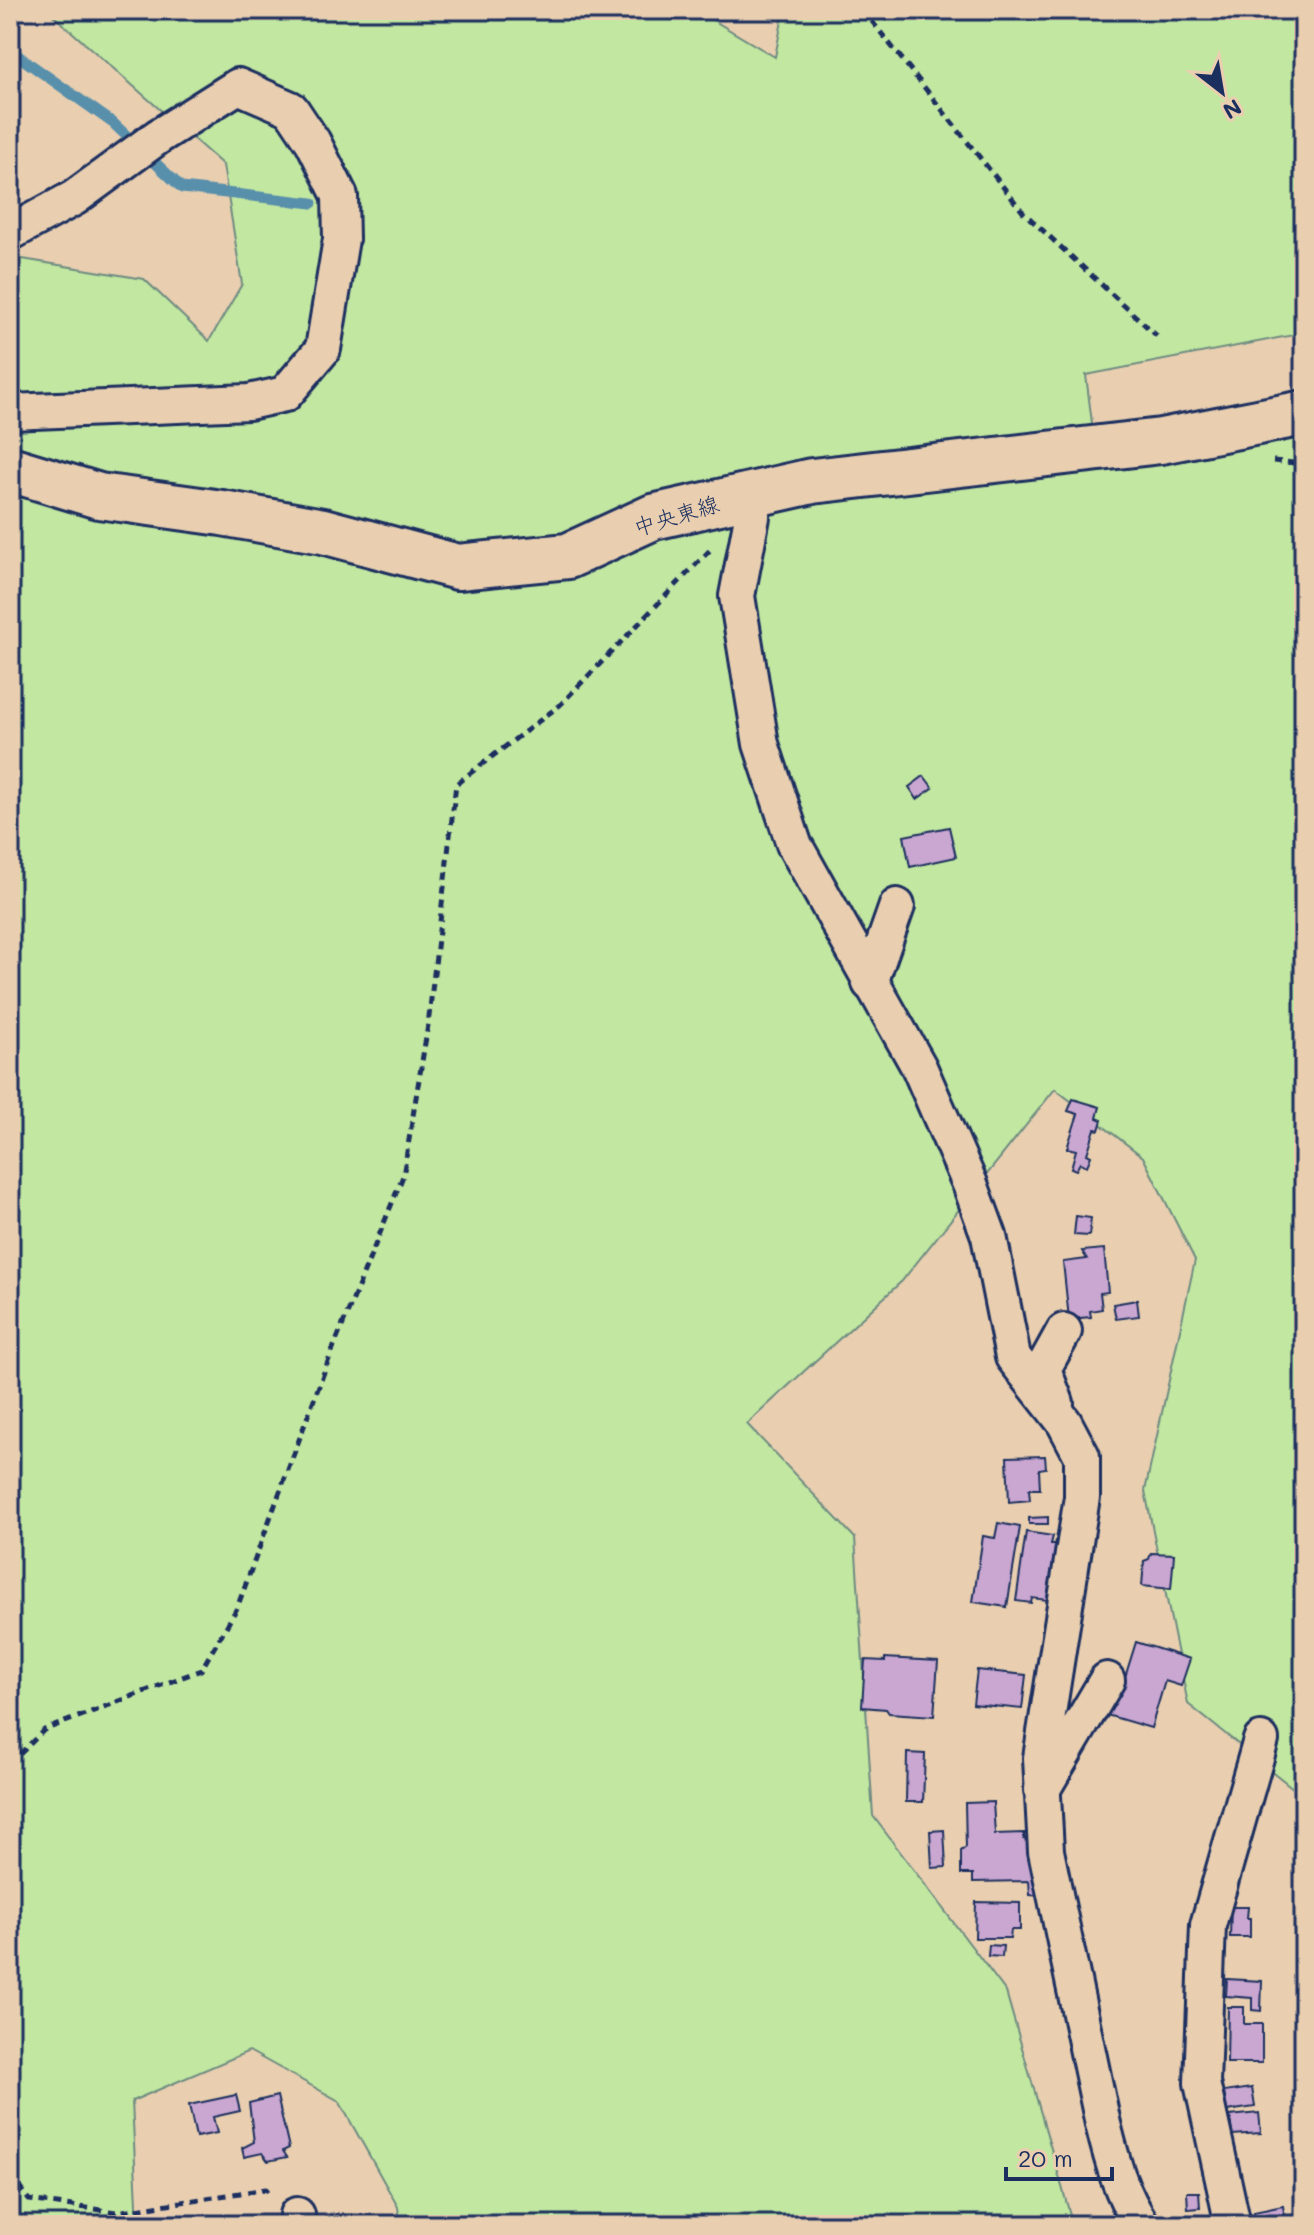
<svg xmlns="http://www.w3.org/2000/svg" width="1314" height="2235" font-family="Mali,'Klee One',sans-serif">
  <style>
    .green { fill: #c2e7a1; stroke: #6e8b80; stroke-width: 2 }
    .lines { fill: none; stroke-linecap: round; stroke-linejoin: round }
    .stream { stroke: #588fab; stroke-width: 11 }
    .building { fill: #c9a7d1; stroke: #1b2f5e; stroke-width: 2 }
    .street-casing { stroke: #1b2f5e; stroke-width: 40 }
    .secondary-casing { stroke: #1b2f5e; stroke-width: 50 }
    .path { stroke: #1b2f5e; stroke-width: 5; stroke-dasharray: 8 6; stroke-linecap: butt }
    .street { stroke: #e9cfb0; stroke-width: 34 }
    .secondary { stroke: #e9cfb0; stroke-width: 44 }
    .labels { text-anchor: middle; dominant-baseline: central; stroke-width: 6; stroke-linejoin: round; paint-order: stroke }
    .street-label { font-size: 22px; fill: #1b2f5e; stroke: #e9cfb0 }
  </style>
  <rect width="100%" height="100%" fill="#e9cfb0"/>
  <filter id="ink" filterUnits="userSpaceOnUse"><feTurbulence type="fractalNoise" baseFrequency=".0125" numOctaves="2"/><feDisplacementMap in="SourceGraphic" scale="16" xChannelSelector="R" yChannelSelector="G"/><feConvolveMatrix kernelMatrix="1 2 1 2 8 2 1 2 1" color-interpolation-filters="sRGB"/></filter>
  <g filter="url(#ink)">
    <polygon class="green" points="47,10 696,10 775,57 784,10 1304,10 1304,333 1086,375 1094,439 1304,400 1304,1797 1188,1704 1145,1491 1195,1260 1143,1157 1055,1089 902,1281 747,1424 855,1538 873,1816 1006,1992 1073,2225 400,2225 398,2207 339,2101 249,2051 132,2101 138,2225 10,2225 10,257 144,279 209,341 242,284 223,165"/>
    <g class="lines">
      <polyline class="stream" points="10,50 113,123 182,188 312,203"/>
    </g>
    <g class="building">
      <polygon points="924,776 933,788 917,799 909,787"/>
      <polygon points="949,827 956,857 910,867 904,836"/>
      <polygon points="1073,1099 1100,1107 1097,1118 1102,1120 1099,1130 1095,1129 1087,1154 1091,1156 1087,1166 1080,1163 1076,1170 1071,1168 1076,1150 1067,1148 1078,1114 1068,1111"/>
      <polygon points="1076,1216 1091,1218 1089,1236 1074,1235"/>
      <polygon points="1104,1249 1108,1292 1100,1293 1102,1309 1090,1311 1091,1317 1069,1319 1063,1262 1087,1259 1082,1251"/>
      <polygon points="1137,1300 1139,1316 1116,1319 1113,1304"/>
      <polygon points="1045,1456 1046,1468 1039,1469 1040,1489 1029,1489 1030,1500 1009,1502 1007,1457"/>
      <polygon points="1048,1517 1048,1524 1029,1524 1029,1518"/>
      <polygon points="998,1523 1020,1527 1007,1607 973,1602 983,1536 995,1538"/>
      <polygon points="1026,1532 1053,1536 1051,1544 1056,1544 1047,1600 1032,1598 1031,1603 1016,1601"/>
      <polygon points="1151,1553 1174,1554 1171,1589 1142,1586 1144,1561 1149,1559"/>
      <polygon points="1136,1642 1190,1659 1181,1686 1165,1681 1151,1728 1103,1714 1121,1690"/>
      <polygon points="885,1658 938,1661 934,1716 889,1713 886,1709 862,1707 865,1660 885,1661"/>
      <polygon points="977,1670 1026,1675 1022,1709 973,1704"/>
      <polygon points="907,1753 925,1754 923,1802 906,1802"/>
      <polygon points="993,1802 995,1834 1024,1833 1024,1839 1040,1839 1041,1896 1030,1895 1029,1881 973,1882 973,1874 961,1874 961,1851 966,1847 965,1803"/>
      <polygon points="944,1830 946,1867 932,1868 930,1831"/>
      <polygon points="976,1902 1020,1903 1020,1930 1011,1930 1010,1938 975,1938"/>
      <polygon points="1231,1907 1248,1907 1247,1918 1250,1918 1250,1937 1230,1937"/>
      <polygon points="989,1945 1003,1946 1002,1957 988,1956"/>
      <polygon points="1227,1979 1262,1981 1261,2011 1252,2010 1252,1998 1226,1996"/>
      <polygon points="1228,2007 1244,2007 1244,2024 1262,2024 1262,2063 1227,2063"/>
      <polygon points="1252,2088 1255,2107 1227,2111 1224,2092"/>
      <polygon points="236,2095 240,2111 213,2117 217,2133 196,2137 189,2105"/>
      <polygon points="277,2096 289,2148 283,2151 287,2157 268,2161 262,2153 244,2157 242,2148 254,2142 249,2103"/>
      <polygon points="1259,2113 1261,2133 1232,2135 1230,2116"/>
      <polygon points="1187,2192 1199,2192 1200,2208 1188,2209"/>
      <polygon points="1283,2206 1286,2225 1256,2225 1254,2212"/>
    </g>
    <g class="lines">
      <defs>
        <g id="street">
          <polyline points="10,233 74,198 159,136 238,86 291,109 313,142 340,196 341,239 323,349 285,394 249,402 10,412"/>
          <path d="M758,492L753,500L752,517L737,596L761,744L794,844L919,1067L970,1184L989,1236L1013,1357L1064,1422L1082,1456V1497L1041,1758L1046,1851L1103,2124C1112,2161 1121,2194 1142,2225"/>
          <polyline points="870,983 897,906"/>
          <polyline points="1056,1403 1043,1369 1064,1331"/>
          <polyline points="1042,1790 1107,1680"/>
          <polyline points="297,2225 297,2215"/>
          <polyline points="1233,2225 1202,2083 1208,1925 1261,1740"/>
        </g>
        <polyline id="secondary" points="10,469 99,496 222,513 323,531 458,567 568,556 653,517 812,481 1161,441 1304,413"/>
      </defs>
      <use href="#street" class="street-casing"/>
      <use href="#secondary" class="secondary-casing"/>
      <g class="path">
        <polyline points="863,10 1023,212 1157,336"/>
        <polyline points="1273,461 1304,464"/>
        <polyline points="10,1764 44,1730 201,1670 237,1608 327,1364 403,1176 428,1025 456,784 560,705 710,550"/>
        <polyline points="10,2175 29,2200 116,2212 266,2189 272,2195"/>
      </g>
      <use href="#street" class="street"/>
      <use href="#secondary" class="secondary"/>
    </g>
  </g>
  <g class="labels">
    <g class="street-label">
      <text transform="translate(676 515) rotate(-17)">中央東線</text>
    </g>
  </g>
  <rect width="1314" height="2235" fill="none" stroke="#e9cfb0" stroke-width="40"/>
  <rect x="20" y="20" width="1274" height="2195" fill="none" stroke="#1b2f5e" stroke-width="3" filter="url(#ink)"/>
  <g transform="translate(1222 92) rotate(149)" stroke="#e9cfb0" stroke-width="6" paint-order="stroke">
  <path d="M0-6L14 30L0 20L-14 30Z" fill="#1b2f5e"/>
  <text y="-12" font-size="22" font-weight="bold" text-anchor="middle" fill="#1b2f5e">N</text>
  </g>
  <path d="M1006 2167v12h106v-12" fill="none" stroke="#1b2f5e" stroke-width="4"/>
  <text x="1018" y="2167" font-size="24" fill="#1b2f5e" stroke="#e9cfb0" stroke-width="6" paint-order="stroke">20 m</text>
</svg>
